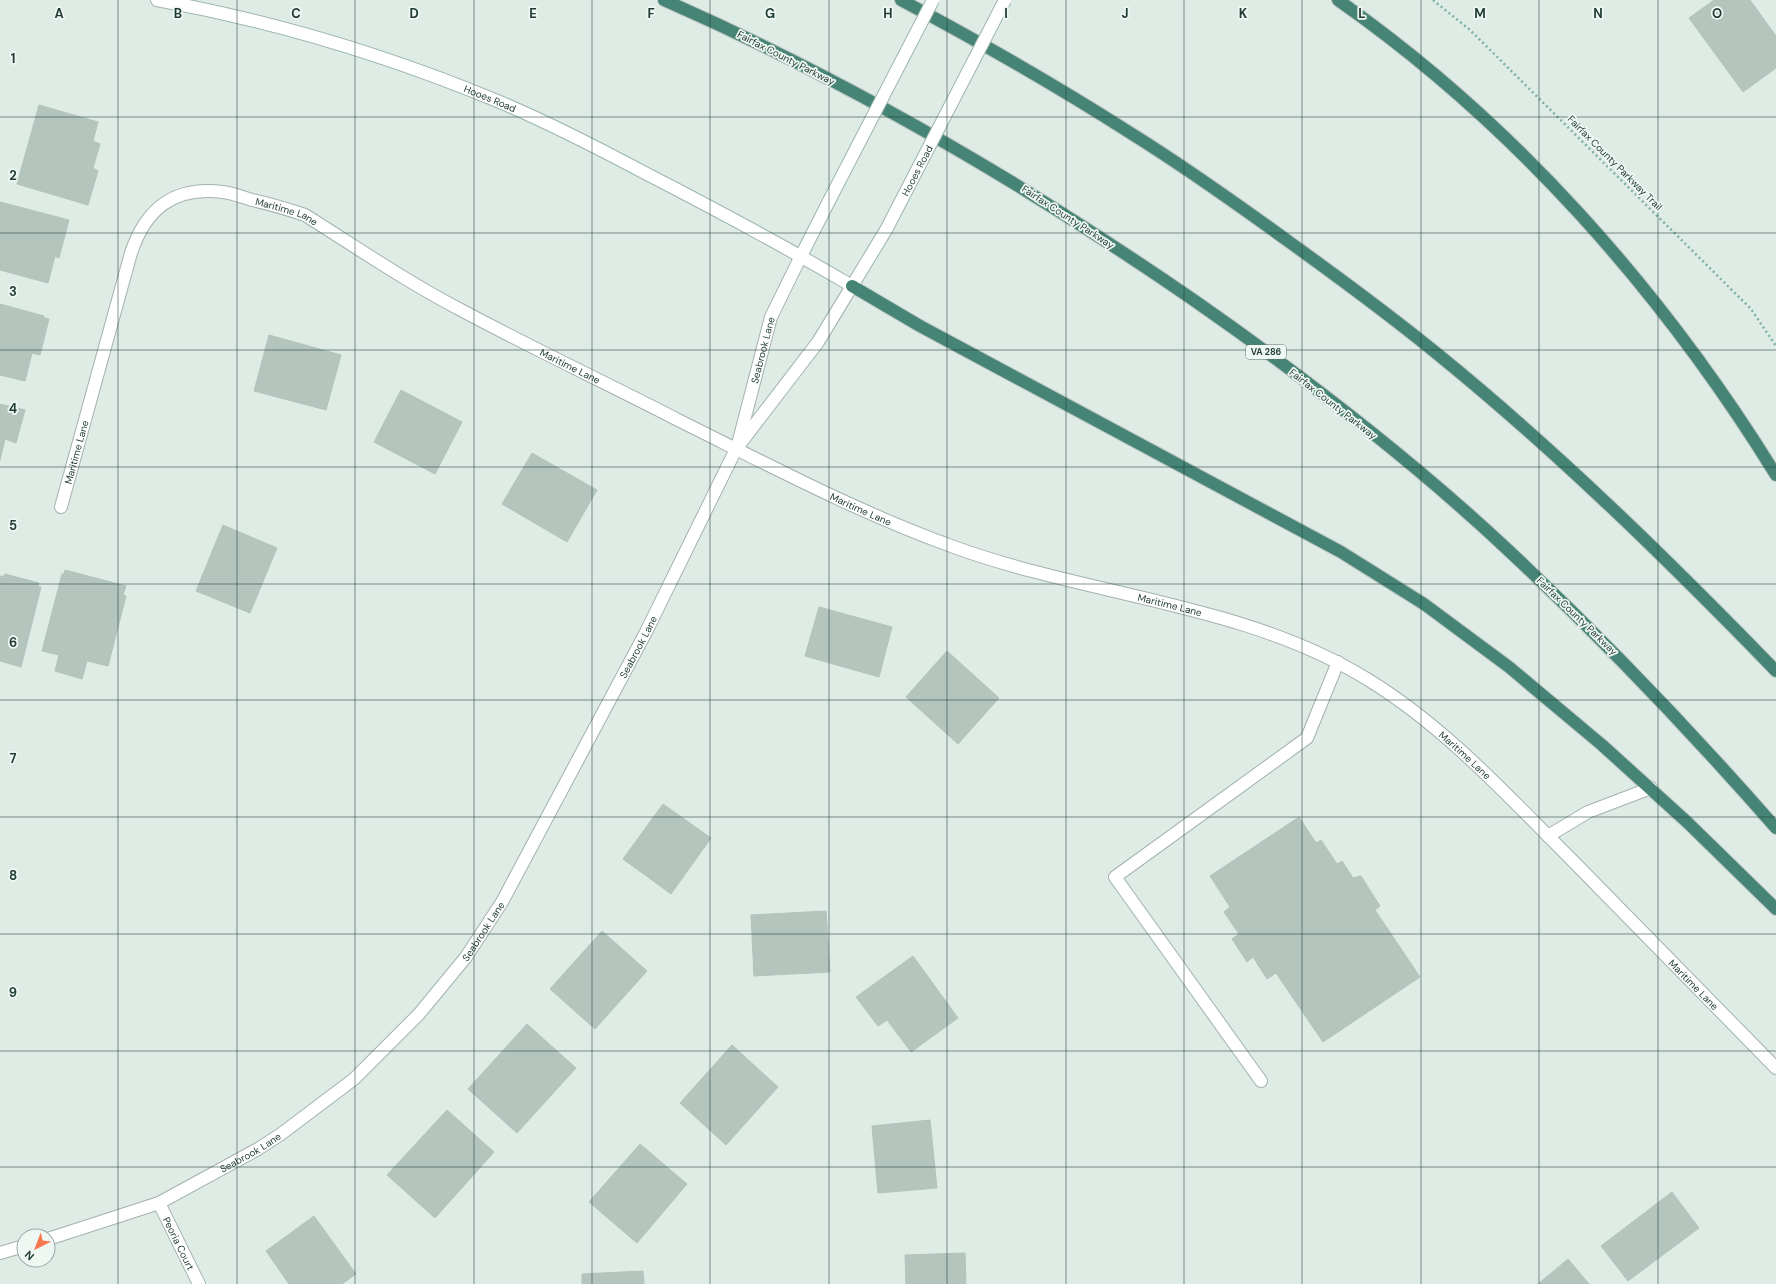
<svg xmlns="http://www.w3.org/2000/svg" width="1776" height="1284" font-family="'DM Sans',sans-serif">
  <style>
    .building { fill: #b4c5be; stroke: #b1c4bc }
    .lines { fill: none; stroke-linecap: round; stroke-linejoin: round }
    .service-casing { stroke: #a2b3ac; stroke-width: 14 }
    .minor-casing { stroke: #a2b3ac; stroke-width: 14 }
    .secondary-casing { stroke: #9db7ad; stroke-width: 14 }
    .trunk-casing { stroke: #c0c8c6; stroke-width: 14 }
    .path { stroke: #7eb0a0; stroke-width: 2.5; stroke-dasharray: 2 3; stroke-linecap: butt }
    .service { stroke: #fff; stroke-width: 12 }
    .minor { stroke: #fff; stroke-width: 12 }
    .secondary { stroke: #fff; stroke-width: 12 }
    .trunk { stroke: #468576; stroke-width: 12 }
    .secondary-bridge-casing { stroke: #9db7ad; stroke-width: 14; stroke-linecap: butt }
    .secondary-bridge { stroke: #fff; stroke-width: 12 }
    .grid { fill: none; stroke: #1f3b33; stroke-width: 1; stroke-opacity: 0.55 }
    .labels { text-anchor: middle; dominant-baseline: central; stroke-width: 3.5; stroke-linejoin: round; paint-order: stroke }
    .shield { fill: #eff7f3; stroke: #5d736d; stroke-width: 1 }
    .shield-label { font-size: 9px; font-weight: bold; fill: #1f3b33 }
    .street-label { font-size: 10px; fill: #1f3b33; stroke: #eff7f3 }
    .grid-label { font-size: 13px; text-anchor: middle; font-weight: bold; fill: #1f3b33; stroke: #eff7f3; stroke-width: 3.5; stroke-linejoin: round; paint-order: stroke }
  </style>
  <rect width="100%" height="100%" fill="#dfebe5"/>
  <g class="building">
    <polygon points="1714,0 1750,0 1776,36 1776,68 1743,92 1689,18"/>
    <polygon points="39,105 98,122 93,141 100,144 93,168 98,171 88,205 17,184"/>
    <polygon points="0,202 69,220 59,258 55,256 48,283 0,270"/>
    <polygon points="0,304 44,316 44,318 49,319 40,355 32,353 25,381 0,375"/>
    <polygon points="269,335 341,355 326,410 254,391"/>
    <polygon points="401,390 462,422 435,474 374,442"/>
    <polygon points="0,404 25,410 16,443 5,439 0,460"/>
    <polygon points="532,453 597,490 567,542 502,504"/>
    <polygon points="223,525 277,548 250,613 196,591"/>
    <polygon points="65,570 126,586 123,595 126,596 108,666 87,661 82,679 55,671 59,655 42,651 62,574 64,574"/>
    <polygon points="5,574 39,583 38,587 41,587 21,667 0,661 0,581 1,576 4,576"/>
    <polygon points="819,607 892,627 879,677 805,656"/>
    <polygon points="947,651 999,698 958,744 906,697"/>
    <polygon points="663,804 711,838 671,894 623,859"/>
    <polygon points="1299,817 1316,843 1321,840 1337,864 1342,861 1353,878 1361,876 1380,906 1375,910 1420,977 1323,1042 1276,973 1267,979 1253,957 1247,962 1232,939 1239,934 1224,912 1230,907 1210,876"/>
    <polygon points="826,911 830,972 754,976 751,915"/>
    <polygon points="602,931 647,971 595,1029 550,989"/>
    <polygon points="913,956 958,1018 911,1052 887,1020 878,1026 856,997"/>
    <polygon points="527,1024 576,1068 517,1133 468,1089"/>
    <polygon points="732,1045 778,1087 726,1145 680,1103"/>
    <polygon points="447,1110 494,1152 435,1218 387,1175"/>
    <polygon points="930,1120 937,1188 878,1193 872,1126"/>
    <polygon points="640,1144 687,1184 637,1243 589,1202"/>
    <polygon points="1672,1192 1699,1228 1628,1281 1601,1246"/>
    <polygon points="314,1216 356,1274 342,1284 289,1284 266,1251"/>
    <polygon points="965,1253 966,1284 906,1284 905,1255"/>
    <polygon points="1568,1259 1589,1284 1538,1284"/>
    <polygon points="643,1271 644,1284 582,1284 582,1274"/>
  </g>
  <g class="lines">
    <defs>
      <g id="service">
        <polyline points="1548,836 1588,812 1651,788"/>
        <polyline points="1261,1081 1115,877 1307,738 1338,662"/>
      </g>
      <g id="minor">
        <path id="s1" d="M738,444L771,317L801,256"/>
        <path id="s2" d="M61,507L131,253C146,208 174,186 223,192C232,193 242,197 252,200C270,204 287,209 305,215C356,247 407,282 461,310C532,348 606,383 678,420C769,465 859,513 954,547C1088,596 1246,604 1367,679C1444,726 1506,794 1569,857C1638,928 1707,998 1776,1068"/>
        <path id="s3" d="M159,1203L199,1284"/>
        <path id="s4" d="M48,1239L159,1203L258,1149L281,1134L354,1079L419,1014L466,957L502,902L646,632L736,449L818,342L852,286"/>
        <polyline points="0,1253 24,1246"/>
      </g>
      <g id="secondary">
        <path id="s5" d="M157,0C273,21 386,55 495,100C546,121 596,147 645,173C715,209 784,246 852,286L886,230"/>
        <polyline points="801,256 829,201"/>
      </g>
      <g id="trunk">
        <path d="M664,0C851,82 1027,185 1195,301C1304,377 1411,459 1508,550C1602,638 1691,731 1776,828"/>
        <path d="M901,0C980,42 1057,86 1132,134C1185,167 1237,204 1288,241C1338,277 1387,313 1435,352C1556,450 1667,559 1776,671"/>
        <path d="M1338,0C1515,124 1662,291 1776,475"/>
        <polyline points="852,286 920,326 1341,552 1424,604 1509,667 1602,745 1687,822 1776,909"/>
      </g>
    </defs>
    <use href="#service" class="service-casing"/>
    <use href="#minor" class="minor-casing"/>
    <use href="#secondary" class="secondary-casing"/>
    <use href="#trunk" class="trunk-casing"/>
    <polyline class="path" points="1433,0 1470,30 1751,309 1776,346"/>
    <use href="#service" class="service"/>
    <use href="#minor" class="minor"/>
    <use href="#secondary" class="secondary"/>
    <use href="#trunk" class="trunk"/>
    <defs>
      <g id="secondary-bridge">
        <polyline points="829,201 933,0"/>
        <path id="s6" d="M886,230L1005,0"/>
      </g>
    </defs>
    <use href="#secondary-bridge" class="secondary-bridge-casing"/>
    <use href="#secondary-bridge" class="secondary-bridge"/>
  </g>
  <path class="grid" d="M118,0V1284M237,0V1284M355,0V1284M474,0V1284M592,0V1284M710,0V1284M829,0V1284M947,0V1284M1066,0V1284M1184,0V1284M1302,0V1284M1421,0V1284M1539,0V1284M1658,0V1284M0,117H1776M0,233H1776M0,350H1776M0,467H1776M0,584H1776M0,700H1776M0,817H1776M0,934H1776M0,1051H1776M0,1167H1776"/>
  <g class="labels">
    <rect class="shield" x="1246" y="345" width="40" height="14" rx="3"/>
    <g class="shield-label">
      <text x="1266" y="352">VA 286</text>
    </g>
    <g class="street-label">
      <text transform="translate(786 58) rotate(27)">Fairfax County Parkway</text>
      <text stroke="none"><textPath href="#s5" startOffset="348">Hooes Road</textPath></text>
      <text transform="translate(1615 163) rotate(45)">Fairfax County Parkway Trail</text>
      <text stroke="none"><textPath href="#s6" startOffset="67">Hooes Road</textPath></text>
      <text stroke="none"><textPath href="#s2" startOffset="452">Maritime Lane</textPath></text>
      <text transform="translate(1068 217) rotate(33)">Fairfax County Parkway</text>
      <text stroke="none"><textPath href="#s1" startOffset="97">Seabrook Lane</textPath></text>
      <text stroke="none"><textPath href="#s2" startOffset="776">Maritime Lane</textPath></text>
      <text transform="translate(1333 404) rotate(38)">Fairfax County Parkway</text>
      <text stroke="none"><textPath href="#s2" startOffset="57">Maritime Lane</textPath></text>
      <text stroke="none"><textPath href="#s2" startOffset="1100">Maritime Lane</textPath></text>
      <text stroke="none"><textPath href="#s2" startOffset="1424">Maritime Lane</textPath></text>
      <text transform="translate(1577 616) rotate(44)">Fairfax County Parkway</text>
      <text stroke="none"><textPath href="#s4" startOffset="869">Seabrook Lane</textPath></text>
      <text stroke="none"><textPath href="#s2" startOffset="1760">Maritime Lane</textPath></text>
      <text stroke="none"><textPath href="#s4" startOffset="545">Seabrook Lane</textPath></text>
      <text stroke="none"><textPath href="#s2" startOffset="2084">Maritime Lane</textPath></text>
      <text stroke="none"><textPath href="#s4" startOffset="221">Seabrook Lane</textPath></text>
      <text stroke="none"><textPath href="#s3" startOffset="45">Peoria Court</textPath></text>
    </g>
  </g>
  <g class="grid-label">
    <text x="59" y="18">A</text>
    <text x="178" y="18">B</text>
    <text x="296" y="18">C</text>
    <text x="414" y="18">D</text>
    <text x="533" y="18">E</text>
    <text x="651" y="18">F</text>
    <text x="770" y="18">G</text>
    <text x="888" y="18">H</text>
    <text x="1006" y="18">I</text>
    <text x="1125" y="18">J</text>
    <text x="1243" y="18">K</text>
    <text x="1362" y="18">L</text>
    <text x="1480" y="18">M</text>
    <text x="1598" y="18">N</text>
    <text x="1717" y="18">O</text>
    <text x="13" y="63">1</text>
    <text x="13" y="180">2</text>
    <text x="13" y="296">3</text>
    <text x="13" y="413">4</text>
    <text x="13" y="530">5</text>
    <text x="13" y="647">6</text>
    <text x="13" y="763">7</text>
    <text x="13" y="880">8</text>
    <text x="13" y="997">9</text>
  </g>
  <g transform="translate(36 1248) rotate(222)"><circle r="19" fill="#eff7f3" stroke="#9caca6"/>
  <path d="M0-3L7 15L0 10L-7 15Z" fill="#f77850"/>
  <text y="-6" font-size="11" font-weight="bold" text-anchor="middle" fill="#1f3b33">N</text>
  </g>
</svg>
